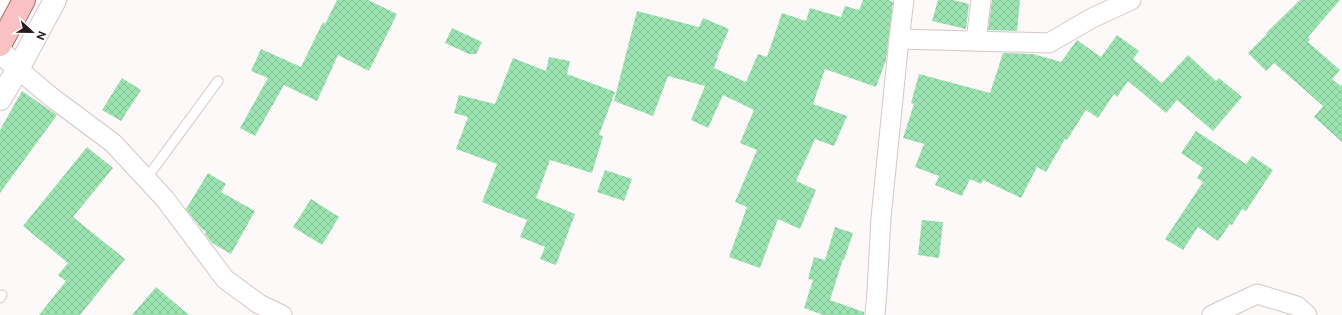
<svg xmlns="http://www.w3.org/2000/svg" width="1342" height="315" font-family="Raleway,sans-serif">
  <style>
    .building { fill: url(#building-cross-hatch) }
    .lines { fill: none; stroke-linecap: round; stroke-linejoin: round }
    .lane-casing { stroke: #d8c5c5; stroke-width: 11 }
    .street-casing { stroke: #d8c5c5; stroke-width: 21 }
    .secondary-casing { stroke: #d8c5c5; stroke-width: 24 }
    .primary-casing { stroke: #ac6d70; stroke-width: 24 }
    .lane { stroke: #fff; stroke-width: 9 }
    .street { stroke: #fff; stroke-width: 19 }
    .secondary { stroke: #fff; stroke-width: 22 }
    .primary { stroke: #f9c1c4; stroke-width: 22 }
  </style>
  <defs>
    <pattern id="building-cross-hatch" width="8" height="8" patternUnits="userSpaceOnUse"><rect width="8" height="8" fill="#9be3b1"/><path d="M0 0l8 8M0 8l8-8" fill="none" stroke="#85c298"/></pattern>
  </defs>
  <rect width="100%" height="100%" fill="#fdf9f9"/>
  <g class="building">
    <polygon points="337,0 368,0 397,14 369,71 338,55 317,101 284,85 255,136 240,128 268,78 251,71 261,49 301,67 323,22 325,24"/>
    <polygon points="863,0 888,0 893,2 886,60 876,87 825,69 813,104 847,116 834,146 815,139 796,181 816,190 800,229 778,219 760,268 729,257 747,207 735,202 757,150 740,143 754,110 723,95 708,128 691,120 705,86 668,76 653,116 614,101 637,11 699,27 703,18 729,29 717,57 718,57 714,68 746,82 758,54 767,57 782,13 806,21 810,8 841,17 845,6 859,10"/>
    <polygon points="938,0 953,0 969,4 966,29 932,21"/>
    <polygon points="992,0 1020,0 1017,31 988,30"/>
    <polygon points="1300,0 1340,0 1308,37 1310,40 1308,42 1340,70 1332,79 1341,86 1342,84 1342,142 1314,117 1323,106 1274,63 1266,71 1248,53 1267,34 1266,33"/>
    <polygon points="452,28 482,42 476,54 469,54 445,43"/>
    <polygon points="1117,35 1139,51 1133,59 1162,83 1188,55 1216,81 1219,78 1242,97 1213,131 1177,100 1166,113 1128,81 1117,97 1114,94 1098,118 1086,110 1067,140 1065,139 1046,172 1037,167 1021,198 983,180 981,184 970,179 962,196 935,185 939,176 915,167 924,144 903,138 914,104 911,103 919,74 990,93 1003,53 1033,54 1061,62 1077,40 1101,57"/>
    <polygon points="549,57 570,61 567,74 615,92 599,135 603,136 592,173 550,160 536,198 575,214 556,265 540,259 545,247 520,237 527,220 482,202 497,164 456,149 468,117 454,113 459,95 495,104 513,58 546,71"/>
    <polygon points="122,78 141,90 121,121 102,110"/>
    <polygon points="22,91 57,115 0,193 0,130"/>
    <polygon points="1196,131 1246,164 1252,156 1273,170 1246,211 1242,209 1232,225 1230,224 1218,241 1198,227 1183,250 1165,239 1203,182 1197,178 1203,168 1181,153"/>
    <polygon points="87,147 113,168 73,217 125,259 80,315 39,315 66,281 58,275 68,263 23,226"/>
    <polygon points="605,170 632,179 624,201 597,192"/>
    <polygon points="208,173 226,184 221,192 255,211 231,254 212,243 205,234 206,232 201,228 186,209"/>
    <polygon points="311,199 339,217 322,245 293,227"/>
    <polygon points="922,220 943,222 939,258 918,255"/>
    <polygon points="835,227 853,233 844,260 843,259 830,300 864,312 864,315 823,315 804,308 813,280 808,279 814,257 825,260"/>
    <polygon points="156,287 189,315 132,315"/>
  </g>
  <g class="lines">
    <defs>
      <g id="lane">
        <polyline points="146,179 218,81"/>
        <polyline points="0,298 2,295"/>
      </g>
      <g id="street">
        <polyline points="899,39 1049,43 1092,18 1131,0"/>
        <polyline points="976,41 981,0"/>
        <polyline points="18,69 50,96 113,143 165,199 225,279 259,304 282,315"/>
        <polyline points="875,315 877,291 881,218 899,39 904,0"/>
        <polyline points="1212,315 1257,294 1297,306 1307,315"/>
      </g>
      <g id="secondary">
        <polyline points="0,51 18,69"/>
        <polyline points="0,99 18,69 55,0"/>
      </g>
      <polyline id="primary" points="0,45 24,0"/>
    </defs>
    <use href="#lane" class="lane-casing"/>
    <use href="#street" class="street-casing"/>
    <use href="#secondary" class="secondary-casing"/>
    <use href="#primary" class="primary-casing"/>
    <use href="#lane" class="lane"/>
    <use href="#street" class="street"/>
    <use href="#secondary" class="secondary"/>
    <use href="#primary" class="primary"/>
  </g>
  <g transform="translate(32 32) rotate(112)" stroke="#ffffff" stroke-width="3" paint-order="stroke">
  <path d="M0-3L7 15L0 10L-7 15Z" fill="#251d1e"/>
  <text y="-6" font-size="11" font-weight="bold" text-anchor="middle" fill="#251d1e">N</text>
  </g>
</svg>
